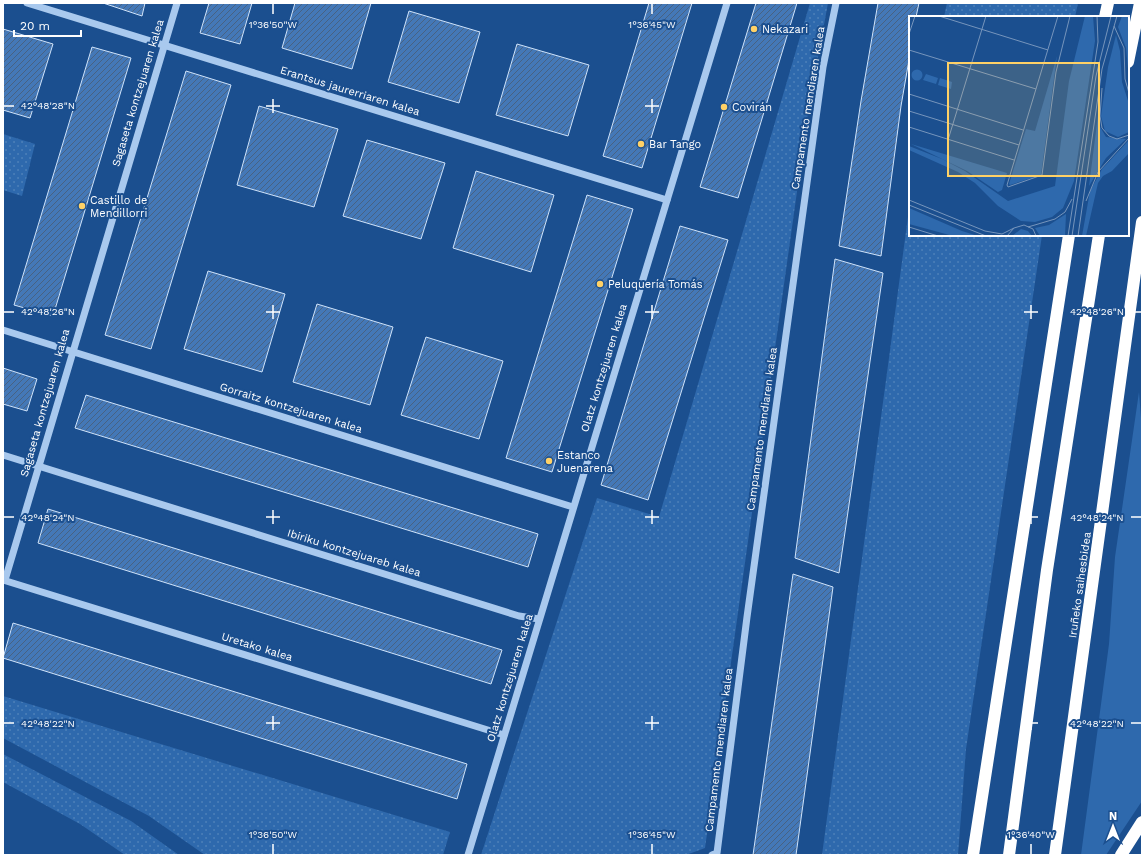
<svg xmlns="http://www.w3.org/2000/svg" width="1145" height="858" font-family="'Work Sans',sans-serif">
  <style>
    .grass { fill: #2e69ad }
    .park { fill: url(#park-dots) }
    .building { fill: url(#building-hatch); stroke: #cfe3fa }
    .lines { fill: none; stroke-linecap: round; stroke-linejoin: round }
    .minor { stroke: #a9c9ee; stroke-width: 7 }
    .highway { stroke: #fff; stroke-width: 12 }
    .ticks { fill: none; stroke: #fff; stroke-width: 1.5 }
    .poi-dot { fill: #ffd166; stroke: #1b4f8f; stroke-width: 1.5 }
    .labels { text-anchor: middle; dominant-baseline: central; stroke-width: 4; stroke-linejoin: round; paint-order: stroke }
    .poi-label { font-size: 11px; fill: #fff; stroke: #1b4f8f; text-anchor: start }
    .street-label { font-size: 11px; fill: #fff; stroke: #1b4f8f }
    .inset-road { fill: none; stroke: #7695bc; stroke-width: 1 }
    .view { fill: #ffd166; fill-opacity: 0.15; stroke: #ffd166; stroke-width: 2 }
    .inset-edge { fill: none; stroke: #fff; stroke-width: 2 }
    .ticks-label { font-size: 10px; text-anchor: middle; fill: #fff; stroke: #1b4f8f; stroke-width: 4; stroke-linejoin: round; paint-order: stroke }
  </style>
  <defs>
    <pattern id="park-dots" width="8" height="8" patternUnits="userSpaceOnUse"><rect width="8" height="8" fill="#2e69ad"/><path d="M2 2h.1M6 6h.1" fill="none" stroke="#4d80b9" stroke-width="1.8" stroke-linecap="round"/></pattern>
    <pattern id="building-hatch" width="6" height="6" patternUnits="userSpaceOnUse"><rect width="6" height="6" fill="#4478b7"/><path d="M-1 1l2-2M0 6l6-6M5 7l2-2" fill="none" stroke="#486282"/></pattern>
  </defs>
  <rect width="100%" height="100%" fill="#1b4f8f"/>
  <polygon class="grass" points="1139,392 1142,431 1142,801 1106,855 1081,855 1109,644 1115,557"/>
  <g class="park">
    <polygon points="810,3 828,3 809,106 705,848 686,855 481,855 597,498 659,517"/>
    <polygon points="947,3 1078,3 1075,17 944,17"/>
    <polygon points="3,134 35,144 22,196 3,190"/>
    <polygon points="910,202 910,235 1042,235 966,749 958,855 822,855"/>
    <polygon points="3,696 450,832 443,855 205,855 149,816 3,738"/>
    <polygon points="3,754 131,821 179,855 125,855 80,824 3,782"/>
  </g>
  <g class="building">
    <polygon points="103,3 145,3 142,16"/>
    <polygon points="209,3 252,3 240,44 200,33"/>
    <polygon points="295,3 371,3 352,69 282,48"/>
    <polygon points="649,3 692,3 642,168 603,156"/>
    <polygon points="756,3 797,3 738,198 700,187"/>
    <polygon points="878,3 919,3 916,17 910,17 910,54 901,106 881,256 839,246 861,101"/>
    <polygon points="409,11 480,32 459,103 388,82"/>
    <polygon points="3,29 53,44 30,118 3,110"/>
    <polygon points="517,44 589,65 568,136 496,115"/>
    <polygon points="92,47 131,58 53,316 14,305"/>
    <polygon points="186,71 231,85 151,349 105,335"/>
    <polygon points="259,106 338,129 314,207 237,185"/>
    <polygon points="367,140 445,163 421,239 343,216"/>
    <polygon points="476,171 554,195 531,272 453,248"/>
    <polygon points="587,195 633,209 552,472 506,458"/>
    <polygon points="680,226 728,240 648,500 601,485"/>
    <polygon points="835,259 883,273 839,573 795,558"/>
    <polygon points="208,271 285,294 262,372 184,349"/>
    <polygon points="317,304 393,327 370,405 293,382"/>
    <polygon points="426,337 503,361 479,439 401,415"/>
    <polygon points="3,368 37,379 27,411 3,404"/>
    <polygon points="86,395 538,534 528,567 75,428"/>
    <polygon points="48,509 502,650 491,684 38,543"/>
    <polygon points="793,574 833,587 796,855 753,855"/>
    <polygon points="13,623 467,764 457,799 3,658"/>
  </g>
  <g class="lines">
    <g class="minor">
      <polyline points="27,3 667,200"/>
      <polyline points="3,330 573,507"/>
      <polyline points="3,455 519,616 539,619"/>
      <polyline points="3,580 504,735"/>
      <polyline points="5,580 177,3"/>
      <polyline points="468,855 727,3"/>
      <polyline points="712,855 717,853 747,617 823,67 836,3"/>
    </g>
    <g class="highway">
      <polyline points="1105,17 1108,3"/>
      <polyline points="1128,62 1140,3"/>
      <polyline points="973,855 1069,235"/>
      <polyline points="1009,855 1047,570 1099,235"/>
      <polyline points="1055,855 1142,222"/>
      <polyline points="1121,855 1142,822"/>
    </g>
  </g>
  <path class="ticks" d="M273,4V14M652,4V14M273,99V113M652,99V113M4,106H14M266,106H280M645,106H659M273,305V319M652,305V319M1031,305V319M4,312H14M266,312H280M645,312H659M1024,312H1038M1131,312H1141M273,510V524M652,510V524M1031,510V524M4,517H14M266,517H280M645,517H659M1024,517H1038M1131,517H1141M273,716V730M652,716V730M1031,716V730M4,723H14M266,723H280M645,723H659M1024,723H1038M1131,723H1141M273,844V854M652,844V854M1031,844V854"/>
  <g class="poi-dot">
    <circle cx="754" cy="29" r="4"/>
    <circle cx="724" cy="107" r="4"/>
    <circle cx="641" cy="144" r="4"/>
    <circle cx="82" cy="206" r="4"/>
    <circle cx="600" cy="284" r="4"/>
    <circle cx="549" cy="461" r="4"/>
  </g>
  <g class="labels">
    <g class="poi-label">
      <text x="762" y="29">Nekazari</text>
      <text x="732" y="107">Covirán</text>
      <text x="649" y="144">Bar Tango</text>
      <text x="90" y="200">Castillo de<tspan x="90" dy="13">Mendillorri</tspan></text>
      <text x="608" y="284">Peluquería Tomás</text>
      <text x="557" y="455">Estanco<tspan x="557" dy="13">Juenarena</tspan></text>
    </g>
    <g class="street-label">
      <text transform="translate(350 91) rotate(17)">Erantsus jaurerriaren kalea</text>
      <text transform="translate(138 93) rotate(-73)">Sagaseta kontzejuaren kalea</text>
      <text transform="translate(808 108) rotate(-81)">Campamento mendiaren kalea</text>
      <text transform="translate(604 368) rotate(-73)">Olatz kontzejuaren kalea</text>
      <text transform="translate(45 403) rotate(-74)">Sagaseta kontzejuaren kalea</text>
      <text transform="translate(291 408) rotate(17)">Gorraitz kontzejuaren kalea</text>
      <text transform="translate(762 429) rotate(-82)">Campamento mendiaren kalea</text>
      <text transform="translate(354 553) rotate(17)">Ibiriku kontzejuareb kalea</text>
      <text transform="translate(1080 585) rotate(-82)">Iruñeko saihesbidea</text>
      <text transform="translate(257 647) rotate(17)">Uretako kalea</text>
      <text transform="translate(510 678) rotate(-73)">Olatz kontzejuaren kalea</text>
      <text transform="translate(719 750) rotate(-83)">Campamento mendiaren kalea</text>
    </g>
  </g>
  <g transform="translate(909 16)">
    <rect width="220" height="220" fill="#1b4f8f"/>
    <path d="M213,0H220V63L217,32L209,11ZM207,19L211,35L213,66L220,88V116L209,121L196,115L192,100L199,51ZM189,99L190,109L197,121L217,123L197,142L180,170ZM220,124V137L203,155L194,160L189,167L177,220H173L181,175L193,153ZM157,198L156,220H131L126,212L140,209ZM112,213L119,215L123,220H103Z" fill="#2e69ad"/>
    <path d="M176,0H184L186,25L165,165L154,192L143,201L126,206L112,205L89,190L66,167L49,156L0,134V130L33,143L56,155L99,185L146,170L160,65ZM148,40L132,159L101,169L100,168L117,113L126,115ZM2.5 59a5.5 5.5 0 1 1 11 0a5.5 5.5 0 1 1-11 0ZM17,58L29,62L27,68L14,64ZM31,62L43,66L42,73L29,69ZM2,128L98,157L93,174L89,176L58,155ZM0,192L53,215L69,220H44L0,208Z" fill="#2e69ad"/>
    <path class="inset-road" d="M30,0L139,34M149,0L98,169L99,171L133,159L147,56L161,0M205,10L215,32L216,63L220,77M0,18L6,0M0,34L127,73M193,72L191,100L193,112L200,120L208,123L220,119M0,78L114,114M0,95L110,129M0,111L105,144M39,124L77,0M0,184L76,215L93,218L105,212M177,185L189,156L220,122M0,189L77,220M0,211L29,220M119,211L146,203L156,196L163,183M98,220L105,212L115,209L124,213L127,220M159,220L189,26L188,0M163,220L187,60L202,0M169,220L193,53L208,0"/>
    <path class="view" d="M39,47H190V160H39Z"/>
    <rect width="220" height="220" class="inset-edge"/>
  </g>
  <g class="ticks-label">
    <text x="273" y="28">1°36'50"W</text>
    <text x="652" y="28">1°36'45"W</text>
    <text x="48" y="109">42°48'28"N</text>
    <text x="48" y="315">42°48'26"N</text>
    <text x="1097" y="315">42°48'26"N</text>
    <text x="48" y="521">42°48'24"N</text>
    <text x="1097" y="521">42°48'24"N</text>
    <text x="48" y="727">42°48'22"N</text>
    <text x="1097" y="727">42°48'22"N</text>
    <text x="273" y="838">1°36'50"W</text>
    <text x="652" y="838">1°36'45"W</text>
    <text x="1031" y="838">1°36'40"W</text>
  </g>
  <rect width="1145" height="858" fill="none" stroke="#ffffff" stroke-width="8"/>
  <g transform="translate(1113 826)" stroke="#1b4f8f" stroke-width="3" paint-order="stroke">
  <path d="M0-3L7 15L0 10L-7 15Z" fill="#ffffff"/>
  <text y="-6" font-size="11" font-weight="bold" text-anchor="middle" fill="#ffffff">N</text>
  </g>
  <path d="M14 30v6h67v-6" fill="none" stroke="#ffffff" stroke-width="2"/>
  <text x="20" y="30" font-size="12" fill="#ffffff" stroke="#1b4f8f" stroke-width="3" paint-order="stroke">20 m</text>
</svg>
